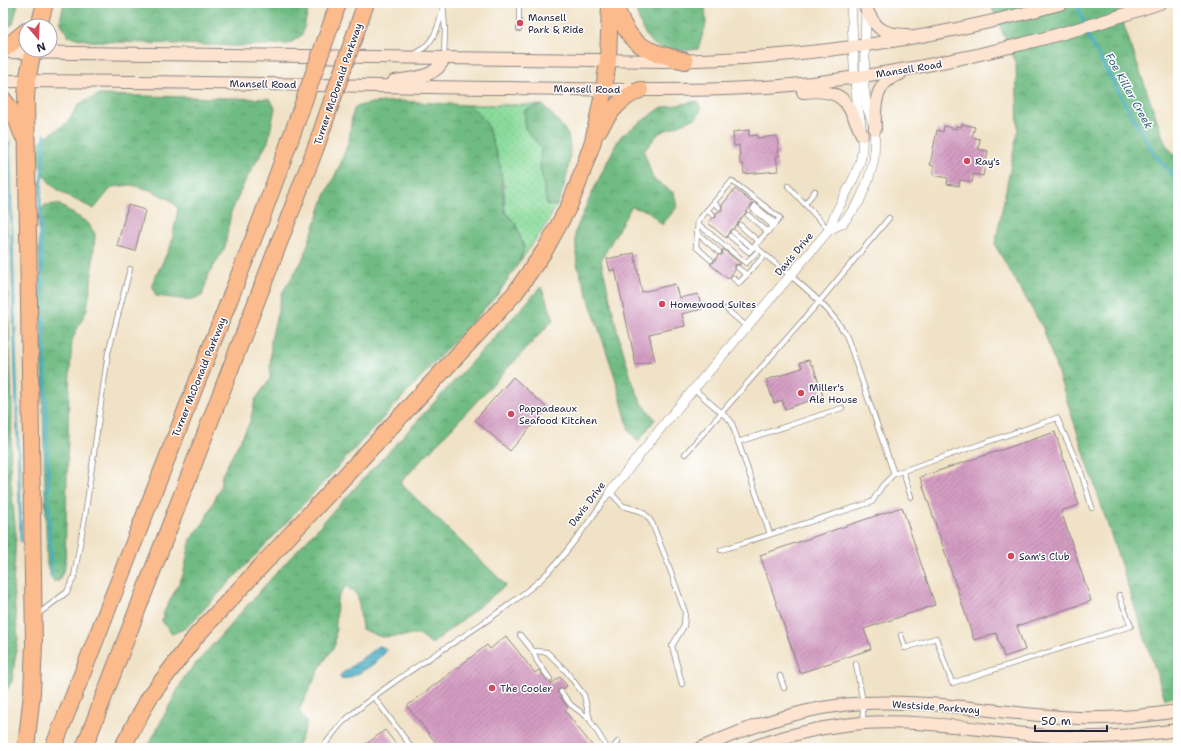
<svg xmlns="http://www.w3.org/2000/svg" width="1181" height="751" font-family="'Shantell Sans',sans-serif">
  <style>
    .grass { fill: url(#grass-dots); stroke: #567e6b }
    .forest { fill: url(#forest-crowns); stroke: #486e5f }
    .water { fill: url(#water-rules); stroke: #346880 }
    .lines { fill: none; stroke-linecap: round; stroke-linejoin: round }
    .stream { stroke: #46aec5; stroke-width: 3 }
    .building { fill: url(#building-hatch) }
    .lane-casing { stroke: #898280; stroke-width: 6 }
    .street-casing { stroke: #898280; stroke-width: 10 }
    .secondary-casing { stroke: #898280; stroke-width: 14 }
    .highway-casing { stroke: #898280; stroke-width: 18 }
    .lane { stroke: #fff; stroke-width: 4.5 }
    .street { stroke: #fff; stroke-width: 9 }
    .secondary { stroke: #fde4d1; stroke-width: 12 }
    .highway { stroke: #fbbb8c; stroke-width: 16 }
    .highway-bridge-casing { stroke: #898280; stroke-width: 18; stroke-linecap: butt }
    .highway-bridge { stroke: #fbbb8c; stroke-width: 16 }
    .poi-dot { fill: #d1495b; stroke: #fff; stroke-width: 1.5 }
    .labels { text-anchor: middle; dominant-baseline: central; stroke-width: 3; stroke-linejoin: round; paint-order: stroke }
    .poi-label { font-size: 10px; fill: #22223b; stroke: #fff; text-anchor: start }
    .street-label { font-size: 10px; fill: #22223b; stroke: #fff }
    .water-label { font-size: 11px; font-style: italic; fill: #326179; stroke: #fff }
  </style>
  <defs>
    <pattern id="grass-dots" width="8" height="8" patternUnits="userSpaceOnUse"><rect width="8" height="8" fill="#8adb9b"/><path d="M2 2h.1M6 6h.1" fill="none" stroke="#77bc86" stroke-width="1.8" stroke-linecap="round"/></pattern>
    <pattern id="forest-crowns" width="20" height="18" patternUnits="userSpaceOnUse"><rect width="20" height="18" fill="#6fbb83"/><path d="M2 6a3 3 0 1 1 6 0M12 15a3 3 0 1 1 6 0" fill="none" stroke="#5b986c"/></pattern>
    <pattern id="water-rules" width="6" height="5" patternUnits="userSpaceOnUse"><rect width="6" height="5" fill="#46aec5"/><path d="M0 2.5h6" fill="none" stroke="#3a8da1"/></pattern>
    <pattern id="building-hatch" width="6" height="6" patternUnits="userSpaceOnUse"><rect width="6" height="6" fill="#d49cc2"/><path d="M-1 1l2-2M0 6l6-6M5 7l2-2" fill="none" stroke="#ac7f9f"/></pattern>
  </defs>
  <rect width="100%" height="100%" fill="#fff"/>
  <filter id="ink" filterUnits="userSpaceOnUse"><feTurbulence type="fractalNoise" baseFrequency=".025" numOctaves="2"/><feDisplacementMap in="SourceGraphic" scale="8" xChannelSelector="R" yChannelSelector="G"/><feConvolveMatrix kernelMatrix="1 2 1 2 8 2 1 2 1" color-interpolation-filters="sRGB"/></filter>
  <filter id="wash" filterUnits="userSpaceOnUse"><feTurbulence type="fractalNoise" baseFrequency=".012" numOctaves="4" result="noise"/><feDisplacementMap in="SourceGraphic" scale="16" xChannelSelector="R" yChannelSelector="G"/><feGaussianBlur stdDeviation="0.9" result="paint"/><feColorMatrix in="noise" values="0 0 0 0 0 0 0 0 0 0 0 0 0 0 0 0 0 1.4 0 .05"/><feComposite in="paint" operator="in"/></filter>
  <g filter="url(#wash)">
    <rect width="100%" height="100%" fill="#f0e2c6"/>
    <polygon class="grass" points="467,105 543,105 525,110 525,128 541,148 540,164 547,205 557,205 547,223 519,263 524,248 516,224 505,213 504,187 493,143 477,112"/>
    <g class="forest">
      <polygon points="3,3 18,3 13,24 3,29"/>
      <polygon points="64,3 310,3 302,35 289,44 237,46 90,41 68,36 60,21"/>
      <path d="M634,3H705L706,24L698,49C654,56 644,43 634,3Z"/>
      <polygon points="990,3 1116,3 1165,143 1178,160 1178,696 1165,699 1043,328 995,245 1018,129 1016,64"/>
      <path d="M99,95L270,99L275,108L268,142L246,179L231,212L225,247L208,276L202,296L190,300L156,296L152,284L171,245L178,209L171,200L150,190L132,185L112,187L94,209C62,193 34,184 39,142L68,122L79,104Z"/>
      <polygon points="399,101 467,105 477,112 487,124 500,165 505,212 516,224 524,248 519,263 498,294 269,541 186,628 172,634 162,621 164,612 183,575 191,539 204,522 220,488 222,475 250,422 255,400 270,379 271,340 282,293 302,261 325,196 340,165 349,140 352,116 355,107 372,103"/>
      <polygon points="698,101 701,110 696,118 659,133 644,151 653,179 674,193 677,207 662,225 648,211 631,207 601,260 617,330 631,378 641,402 655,419 638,442 629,430 615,377 577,264 575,232 590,197 615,146 621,136 661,108"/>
      <path d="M543,105C549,112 566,128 568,136C574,154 565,188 557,205H547L540,164L541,148L525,128V110Z"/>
      <polygon points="3,168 7,181 7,276 12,408 10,474 16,535 13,587 18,639 12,681 3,696"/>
      <polygon points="58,204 88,223 95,234 91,283 87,309 72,340 69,388 65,567 59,581 53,581 47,566 38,215 45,205"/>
      <polygon points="541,287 554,319 400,483 506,585 432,644 420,635 381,637 362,629 358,596 346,586 337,599 335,645 321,666 299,710 307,723 297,748 147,748 185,676 268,582"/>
    </g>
    <path class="water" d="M378,646L383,647L387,650C378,663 358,676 342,680L339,676Z"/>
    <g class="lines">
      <g class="stream">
        <polyline points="1077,3 1084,24"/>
        <polyline points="1086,29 1091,43 1154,154 1178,181"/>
        <polyline points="45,135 40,201 51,577"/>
        <polyline points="9,142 21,541"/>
      </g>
    </g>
    <g id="blocks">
      <g class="building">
        <polygon points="962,124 975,127 972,137 980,139 978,149 988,151 983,176 974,174 972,182 960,180 959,186 947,184 948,178 933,175 934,166 930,165 937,130 943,132 944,126 956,129 956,126 961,127"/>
        <polygon points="749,130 749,136 757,135 757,138 777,136 779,156 776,156 778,171 744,174 743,164 740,164 739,145 734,146 733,132"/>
        <polygon points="735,189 753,203 734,228 730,230 726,238 708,223 712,218 716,217 716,213 722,210 722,205"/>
        <polygon points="128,205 145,210 135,251 117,246"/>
        <polygon points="723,249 741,264 735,265 735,270 728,279 710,264 714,262 718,255 722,255"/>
        <polygon points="634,253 642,292 675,284 679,298 698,294 702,309 682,314 685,326 649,334 655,361 636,365 615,269 610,271 607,259"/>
        <polygon points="809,360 811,365 813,365 823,396 785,409 782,400 774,403 766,380 802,368 800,362"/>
        <polygon points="513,377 547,408 510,451 475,420"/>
        <polygon points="1055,432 1079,505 1061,511 1091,601 1017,626 1025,650 1004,657 996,633 974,640 920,477"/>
        <polygon points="902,507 935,605 864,629 871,649 800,673 760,555"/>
        <polygon points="506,636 535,673 539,670 551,684 560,677 567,686 563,689 559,689 557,692 568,708 565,711 594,748 440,748 407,706 487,645 490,649"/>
        <polygon points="385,730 399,748 361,748"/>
      </g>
    </g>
  </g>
  <g filter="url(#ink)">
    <use href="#blocks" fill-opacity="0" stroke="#898280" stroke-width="1"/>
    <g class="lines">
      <defs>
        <g id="lane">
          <polyline points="443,3 445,30 444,57"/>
          <polyline points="519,29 519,3"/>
          <path d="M415,54C432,45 438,30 442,12"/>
          <polyline points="788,186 829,230"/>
          <polyline points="714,203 719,207"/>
          <polyline points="805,204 815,191"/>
          <polyline points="755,206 775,223"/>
          <polyline points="753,209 773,226"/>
          <polyline points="707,210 713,215"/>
          <polyline points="748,215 768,232"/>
          <polyline points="698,224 746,263 759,250"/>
          <polyline points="740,225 759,242"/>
          <polyline points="733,232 753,248"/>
          <polyline points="697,233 719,252"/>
          <path d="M755,246C784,272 829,302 847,337L894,474"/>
          <polyline points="711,260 696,247 698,221 732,181 780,218 749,252 730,236"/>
          <polyline points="738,268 747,275"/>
          <polyline points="733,278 739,283 765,255"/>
          <polyline points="726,309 747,327"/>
          <polyline points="694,389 731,421 770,534"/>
          <polyline points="738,442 842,408"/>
          <polyline points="685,454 819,302 889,218"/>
          <polyline points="903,471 911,497"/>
          <polyline points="721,550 872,502 882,486 894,474 1057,418 1081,472 1092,508"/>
          <polyline points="37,615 67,592 74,577 85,516 108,353 130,269"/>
          <polyline points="520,635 533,651 547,652 566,671 584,695 590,720 607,748"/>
          <polyline points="901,635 905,648 936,638 952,683 1131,626 1119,595"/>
          <polyline points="533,651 537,661 550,679"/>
          <polyline points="856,664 863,703 863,721"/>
          <polyline points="780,676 784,688"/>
          <polyline points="561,692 571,705 590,719"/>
          <polyline points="374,697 412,748"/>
          <path d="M322,748C329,740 335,730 343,722C403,668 479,633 540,580C564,558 591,519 610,492L623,506L641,511L647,516L652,523L667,561L685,612L684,626L672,646L682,684"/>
          <polyline points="613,748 618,742"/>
        </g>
        <g id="street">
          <polyline points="829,230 843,223 859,202 868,181 874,160 875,129 867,107 864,88 866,10"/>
          <path d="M610,492L665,423L829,230C837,204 855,184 861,158C865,136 858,113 856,91C853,62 853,32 851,3"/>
        </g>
        <g id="secondary">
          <path d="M866,8C875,29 884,35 907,35"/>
          <path d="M3,52L664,61C800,59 933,40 1063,3"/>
          <path d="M3,81C171,81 339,86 508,88C609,89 711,94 812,83C933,69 1046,42 1160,3"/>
          <path d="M394,81C413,78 437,78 444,58"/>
          <path d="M803,92C844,88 847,101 862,135"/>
          <path d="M875,129C874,106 875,81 900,74"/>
          <path d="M701,748C753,725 807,706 864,703C936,699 1007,715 1078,718C1112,719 1145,716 1178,711"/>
          <path d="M751,748C787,735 824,726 863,723C926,719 988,732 1051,736C1093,739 1136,736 1178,730"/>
        </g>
        <g id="highway">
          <path d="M615,3C628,47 644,50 685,61"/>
          <polyline points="362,14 366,3"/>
          <polyline points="334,16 338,3"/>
          <polyline points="39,26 45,3"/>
          <polyline points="3,50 26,31"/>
          <polyline points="3,99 15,115 22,134"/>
          <path d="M598,131C609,113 620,98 640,90"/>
          <polyline points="26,748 32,693 34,644 26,98 27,81 33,50"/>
          <polyline points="53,748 260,222 289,143"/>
          <polyline points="84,748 316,147"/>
          <polyline points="122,748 149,698 196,636 494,316 515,293 545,250 569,206 578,184 593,141 604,89 608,60 610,3"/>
        </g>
      </defs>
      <use href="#lane" class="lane-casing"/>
      <use href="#street" class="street-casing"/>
      <use href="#secondary" class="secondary-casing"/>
      <use href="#highway" class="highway-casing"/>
      <use href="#lane" class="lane"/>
      <use href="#street" class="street"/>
      <use href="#secondary" class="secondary"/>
      <use href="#highway" class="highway"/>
      <defs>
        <g id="highway-bridge">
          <polyline points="289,143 334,16"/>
          <polyline points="316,147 362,14"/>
        </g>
      </defs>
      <use href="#highway-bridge" class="highway-bridge-casing"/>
      <use href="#highway-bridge" class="highway-bridge"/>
    </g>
  </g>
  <g class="poi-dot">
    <circle cx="520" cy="23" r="4"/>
    <circle cx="967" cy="161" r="4"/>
    <circle cx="662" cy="304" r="4"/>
    <circle cx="801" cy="393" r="4"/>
    <circle cx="511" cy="414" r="4"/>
    <circle cx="1011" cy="556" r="4"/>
    <circle cx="492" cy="688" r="4"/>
  </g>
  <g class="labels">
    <g class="poi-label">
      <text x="528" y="17">Mansell<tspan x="528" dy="12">Park &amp; Ride</tspan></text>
      <text x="975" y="161">Ray's</text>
      <text x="670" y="304">Homewood Suites</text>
      <text x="809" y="387">Miller's<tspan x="809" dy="12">Ale House</tspan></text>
      <text x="519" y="408">Pappadeaux<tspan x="519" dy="12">Seafood Kitchen</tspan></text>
      <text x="1019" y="556">Sam's Club</text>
      <text x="500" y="688">The Cooler</text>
    </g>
    <g class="street-label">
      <text transform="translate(909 69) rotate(-9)">Mansell Road</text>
      <text transform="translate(263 84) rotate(1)">Mansell Road</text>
      <text transform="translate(338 84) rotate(-71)">Turner McDonald Parkway</text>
      <text transform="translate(587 89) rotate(1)">Mansell Road</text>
      <text transform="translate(794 254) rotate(-50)">Davis Drive</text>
      <text transform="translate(199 377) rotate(-68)">Turner McDonald Parkway</text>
      <text transform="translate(587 504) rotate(-53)">Davis Drive</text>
      <text transform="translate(936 707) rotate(4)">Westside Parkway</text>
    </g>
    <g class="water-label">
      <text transform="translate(1129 91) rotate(61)">Foe Killer Creek</text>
    </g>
  </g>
  <rect width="1181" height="751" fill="none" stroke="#fff" stroke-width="16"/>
  <g transform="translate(38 38) rotate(161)"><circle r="19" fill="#ffffff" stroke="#a7a7b1"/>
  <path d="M0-3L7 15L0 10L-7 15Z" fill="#d1495b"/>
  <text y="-6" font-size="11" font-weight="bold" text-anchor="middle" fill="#22223b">N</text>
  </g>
  <path d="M1035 725v6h72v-6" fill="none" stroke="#22223b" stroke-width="2"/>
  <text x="1041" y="725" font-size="12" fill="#22223b" stroke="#ffffff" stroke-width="3" paint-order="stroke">50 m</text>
</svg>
